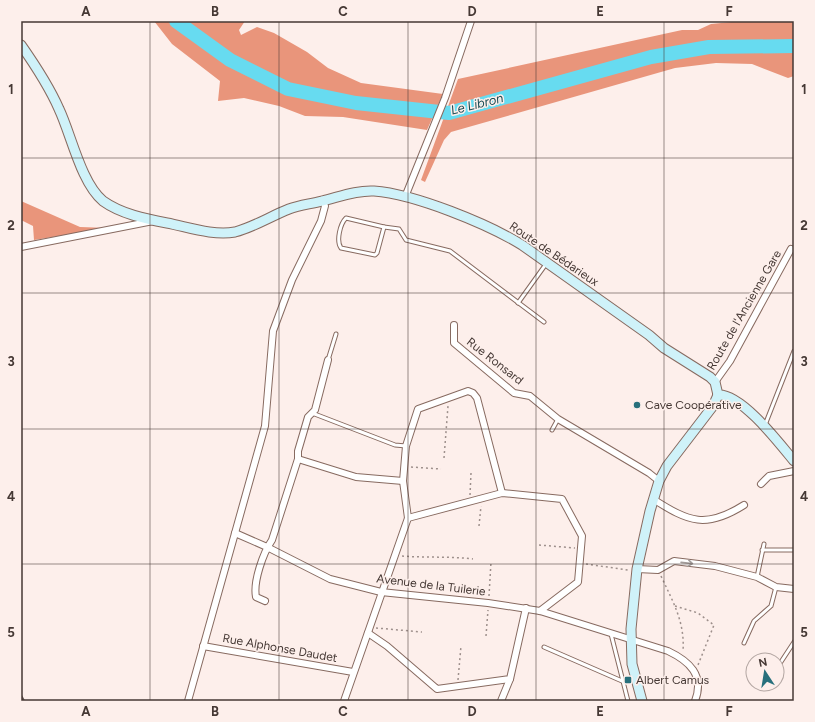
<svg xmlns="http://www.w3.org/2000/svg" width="815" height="722" font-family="Figtree,sans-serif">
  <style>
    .forest { fill: #e9957b }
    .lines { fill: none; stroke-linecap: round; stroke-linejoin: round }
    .river { stroke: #67dbf0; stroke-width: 14 }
    .lane-casing { stroke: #876a60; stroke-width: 5 }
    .street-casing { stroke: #876a60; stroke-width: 8 }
    .secondary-casing { stroke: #876a60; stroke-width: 11 }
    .path { stroke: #9e908c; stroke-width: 1.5; stroke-dasharray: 2 3; stroke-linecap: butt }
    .lane { stroke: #fff; stroke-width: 3 }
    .street { stroke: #fff; stroke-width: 6 }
    .secondary { stroke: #cff2f9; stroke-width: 9 }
    .rail { stroke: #645652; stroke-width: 2.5; stroke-dasharray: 5 5; stroke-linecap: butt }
    .oneway { stroke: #a29c9a }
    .grid { fill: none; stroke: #453834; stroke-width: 1; stroke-opacity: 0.55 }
    .poi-dot { fill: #28707c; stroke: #fdefeb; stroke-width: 1.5 }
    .labels { text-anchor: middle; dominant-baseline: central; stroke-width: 3; stroke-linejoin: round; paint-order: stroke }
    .street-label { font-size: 12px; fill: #453834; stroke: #fdefeb }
    .poi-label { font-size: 12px; fill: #453834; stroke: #fdefeb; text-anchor: start }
    .water-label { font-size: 13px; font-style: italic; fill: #194c55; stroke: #fdefeb }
    .neatline { fill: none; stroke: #453834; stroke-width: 1.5 }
    .grid-label { font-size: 13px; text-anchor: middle; font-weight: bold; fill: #453834 }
  </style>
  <rect width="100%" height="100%" fill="#fdefeb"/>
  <g class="forest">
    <polygon points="154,21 245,21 239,30 241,35 257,27 274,33 307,52 328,68 361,83 443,94 427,130 343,117 305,116 279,106 244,98 218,101 220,81 172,44"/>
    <polygon points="742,21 794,21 794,76 788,78 752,64 716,63 675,68 451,132 444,140 425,182 421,180 458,79 682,30 698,30 711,24"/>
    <polygon points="21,201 80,227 109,228 34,240 33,226 21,220"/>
  </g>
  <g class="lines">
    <polyline class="river" points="176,21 230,60 288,89 356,103 449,113 651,57 709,47 794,46"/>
    <defs>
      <g id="lane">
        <path d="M346,218L384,227L377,253L375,255L341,248C336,241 340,224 346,218Z"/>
        <polyline points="384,227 399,229 406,240 450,251 544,322"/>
        <polyline points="518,303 546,264"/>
        <polyline points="328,360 336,334"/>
        <polyline points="312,413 395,445 406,446"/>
        <polyline points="765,425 794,351"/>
        <polyline points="552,430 558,419"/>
        <polyline points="762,550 794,550"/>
        <polyline points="757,577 764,544"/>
        <polyline points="611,634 628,701"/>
        <polyline points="744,643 754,621 771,606 776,587"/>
        <polyline points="544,647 622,681"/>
        <polyline points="777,668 794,642"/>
      </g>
      <g id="street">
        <polyline points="405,197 445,98 471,21"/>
        <polyline points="21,247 153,221"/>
        <polyline points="454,325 454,343 514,393 530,396 558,419 649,473 659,481"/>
        <polyline points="715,382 730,361 791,249"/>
        <polyline points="298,459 298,451 308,417 315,410 328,360"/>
        <polyline points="761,484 769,476 794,471"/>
        <path d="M653,499C689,522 706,529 744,505"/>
        <polyline points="408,518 502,493 562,499 582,536 578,582 540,611"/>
        <path d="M235,533L267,547L330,579L381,592L488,603L540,611L668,651C689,661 705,675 695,701"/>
        <polyline points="637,569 658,570 674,561 715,566 757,577 776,587 794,589"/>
        <path d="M265,601L256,597C253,582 263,553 272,540L298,459L356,477L403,481"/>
        <polyline points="368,633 387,646 437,689 510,679 526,608"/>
        <polyline points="203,646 353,672"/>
        <polyline points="188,701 265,426 273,331 292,280 321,221 325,206 323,201"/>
        <polyline points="344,701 408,518 403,481 406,446 418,409 468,391 473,393 477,398 502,493"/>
        <polyline points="501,701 510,679"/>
      </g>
      <g id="secondary">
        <path d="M21,45C35,65 49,86 59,109C71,134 81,183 103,201C121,214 146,219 167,223C188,227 213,236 235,232C254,227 271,216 289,209C300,205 311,204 322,201C339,197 356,190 374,191C415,194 488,224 522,245L649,335L664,348L710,377L715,382L718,395"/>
        <path d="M718,395C741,393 780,444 794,461"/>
        <polyline points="642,701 632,664 631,629 637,569 650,511 659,481 667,466 713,406 718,395"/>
      </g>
    </defs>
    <use href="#lane" class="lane-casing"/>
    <use href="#street" class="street-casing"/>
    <use href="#secondary" class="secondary-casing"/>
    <g class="path">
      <polyline points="444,458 448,406"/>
      <polyline points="411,467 441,469"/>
      <polyline points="470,495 471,473"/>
      <polyline points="479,526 481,506"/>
      <polyline points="539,545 575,548"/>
      <path d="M402,556C426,558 449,556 473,559"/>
      <polyline points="586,564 628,570 629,572"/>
      <path d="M661,576C673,602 685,622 683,651"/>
      <polyline points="489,596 491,562"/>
      <polyline points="675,606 698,613 714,625 698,665"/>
      <polyline points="376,628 422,632"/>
      <polyline points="486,636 488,610"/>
      <polyline points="458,680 461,646"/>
    </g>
    <use href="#lane" class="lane"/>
    <use href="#street" class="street"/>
    <use href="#secondary" class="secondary"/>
    <polyline class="rail" points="21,696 24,701"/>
  </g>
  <defs><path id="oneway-shaft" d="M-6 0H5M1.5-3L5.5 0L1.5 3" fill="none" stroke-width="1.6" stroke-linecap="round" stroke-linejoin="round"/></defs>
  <use class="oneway" href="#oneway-shaft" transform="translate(687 563) rotate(6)"/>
  <path class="grid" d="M150,21V701M279,21V701M408,21V701M536,21V701M664,21V701M21,158H794M21,293H794M21,429H794M21,564H794"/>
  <g class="poi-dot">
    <circle cx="637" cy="405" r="4"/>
    <rect x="624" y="676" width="8" height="8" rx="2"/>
  </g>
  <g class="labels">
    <g class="street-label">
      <text transform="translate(554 254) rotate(34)">Route de Bédarieux</text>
      <text transform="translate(744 310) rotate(-60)">Route de l'Ancienne Gare</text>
      <text transform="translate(495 361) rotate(38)">Rue Ronsard</text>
      <text transform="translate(431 585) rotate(7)">Avenue de la Tuilerie</text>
      <text transform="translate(280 648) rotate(10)">Rue Alphonse Daudet</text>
    </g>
    <g class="poi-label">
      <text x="645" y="405">Cave Coopérative</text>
      <text x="636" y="680">Albert Camus</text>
    </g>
    <g class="water-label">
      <text transform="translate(477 104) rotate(-14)">Le Libron</text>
    </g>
  </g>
  <rect width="815" height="722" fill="none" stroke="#fdefeb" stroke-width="44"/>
  <g transform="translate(765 672) rotate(348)"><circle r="19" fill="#fdefeb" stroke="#b3a6a2"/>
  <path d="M0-3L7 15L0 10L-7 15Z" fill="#28707c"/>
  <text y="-6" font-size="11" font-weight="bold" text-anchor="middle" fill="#453834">N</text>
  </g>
  <rect x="22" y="22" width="771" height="678" class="neatline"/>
  <g class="grid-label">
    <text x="86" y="16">A</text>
    <text x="215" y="16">B</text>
    <text x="343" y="16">C</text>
    <text x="472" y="16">D</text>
    <text x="600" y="16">E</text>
    <text x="729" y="16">F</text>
    <text x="11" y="94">1</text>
    <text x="804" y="94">1</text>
    <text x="11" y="230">2</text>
    <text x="804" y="230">2</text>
    <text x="11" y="366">3</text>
    <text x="804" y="366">3</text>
    <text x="11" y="501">4</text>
    <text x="804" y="501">4</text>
    <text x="11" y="637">5</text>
    <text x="804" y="637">5</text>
    <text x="86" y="716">A</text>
    <text x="215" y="716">B</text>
    <text x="343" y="716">C</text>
    <text x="472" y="716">D</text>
    <text x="600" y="716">E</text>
    <text x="729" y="716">F</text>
  </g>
</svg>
